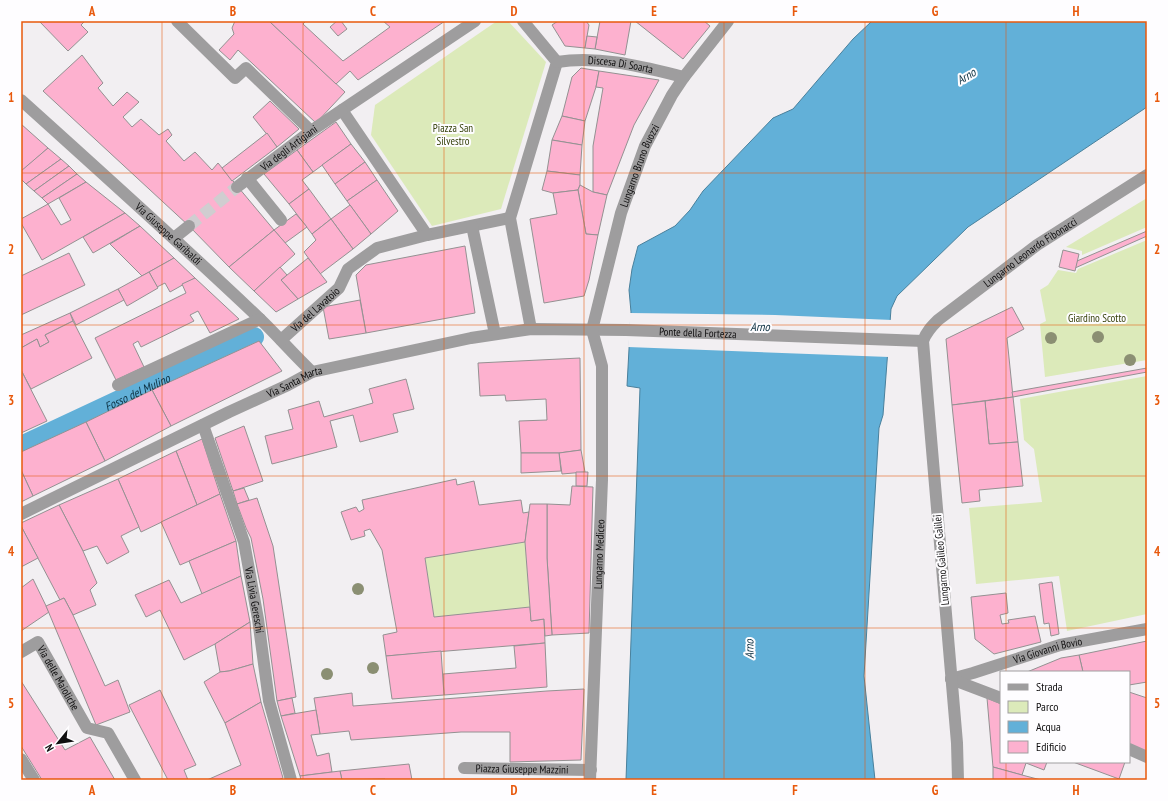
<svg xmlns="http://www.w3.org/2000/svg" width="1168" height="801" font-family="'PT Sans Narrow',sans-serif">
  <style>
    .green { fill: #dceaba }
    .water { fill: #62b0d8; stroke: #49809c }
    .pier { fill: #f2eff2 }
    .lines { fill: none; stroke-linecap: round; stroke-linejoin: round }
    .canal { stroke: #62b0d8; stroke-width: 20 }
    .building { fill: #fdb1cf; stroke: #949192 }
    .minor-tunnel { stroke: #d0cdd0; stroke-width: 12; stroke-dasharray: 12 6; stroke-linecap: butt }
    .minor { stroke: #9e9d9e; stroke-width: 12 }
    .tree { fill: #8b8f73 }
    .grid { fill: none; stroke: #e8590c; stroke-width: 1; stroke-opacity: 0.55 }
    .labels { text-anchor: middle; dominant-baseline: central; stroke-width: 4; stroke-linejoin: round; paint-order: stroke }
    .street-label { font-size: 11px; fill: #100f10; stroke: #fefdff }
    .park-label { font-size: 11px; fill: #36410b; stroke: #fefdff }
    .water-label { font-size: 12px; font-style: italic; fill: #0c3041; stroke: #fefdff }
    .neatline { fill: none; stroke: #e8590c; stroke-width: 1.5 }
    .grid-label { font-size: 13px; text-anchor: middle; font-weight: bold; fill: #e8590c }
  </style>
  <rect width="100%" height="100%" fill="#f2eff2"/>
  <g class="green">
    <polygon points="497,21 508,21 546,62 501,209 432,226 371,135 375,105"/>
    <polygon points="1147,198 1147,227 1082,255 1082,251 1066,247"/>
    <polygon points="1147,240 1147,360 1045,377 1040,324 1046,321 1040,290 1048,285 1058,270 1076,273 1078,269"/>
    <polygon points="1147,376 1147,614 1067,631 1059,576 976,584 969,508 1042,502 1034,449 1024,440 1020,399"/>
    <polygon points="525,542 530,607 434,617 425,558"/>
  </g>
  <polygon class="water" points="872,21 1147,21 1147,107 968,227 897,296 891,309 883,415 879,428 864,676 875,780 626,780 640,388 627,386 631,312 629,290 632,269 638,246 675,226 690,210 703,191 773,118 793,109 853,39"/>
  <polygon class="pier" points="630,313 775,315 892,320 889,357 628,347"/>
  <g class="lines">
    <path class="canal" id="s1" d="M21,446L254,337"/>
  </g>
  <g class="building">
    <polygon points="39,21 85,21 81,25 88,32 68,51"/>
    <polygon points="235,21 269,21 345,92 316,123 238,50 230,60 219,50 234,34 232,28"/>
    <polygon points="269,21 306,21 303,24 343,61 390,27 383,21 445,21 358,80 350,71 336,84"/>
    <polygon points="337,21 341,21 347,29 338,36 330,27"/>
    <polygon points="558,21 586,21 589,25 585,48 565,46 552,25"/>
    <polygon points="600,21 631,21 625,55 595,49"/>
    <polygon points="635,21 704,21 710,26 683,59"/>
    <polygon points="587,36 597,37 595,49 585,48"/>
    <polygon points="82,55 103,83 98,88 113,106 127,92 139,102 123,117 132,127 141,119 159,135 168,129 172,135 166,141 184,161 195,152 212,170 218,163 274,230 229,267 189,226 43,91"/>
    <polygon points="581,68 599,71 596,87 585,121 562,116 572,77"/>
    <polygon points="599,71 659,80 634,125 607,195 593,192 593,146 603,88 596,87"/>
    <polygon points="270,101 299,129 277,147 253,117"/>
    <polygon points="562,116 585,121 582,145 552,140"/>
    <polygon points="336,122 351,144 313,172 297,150"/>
    <polygon points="21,124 48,148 23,170 21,168"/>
    <polygon points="267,133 277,147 232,181 222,168"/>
    <polygon points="552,140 582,145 580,175 547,171"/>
    <polygon points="351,144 365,162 335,184 322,165"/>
    <polygon points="48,148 61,159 26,184 21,179 21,171"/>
    <polygon points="297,150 313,172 302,180 309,189 289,204 264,174"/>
    <polygon points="61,159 69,166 34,191 26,184"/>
    <polygon points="365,162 377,180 347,201 335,184"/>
    <polygon points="69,166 77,174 42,198 34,191"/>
    <polygon points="547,171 580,175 580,185 578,190 553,193 542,190"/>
    <polygon points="77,174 86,182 48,204 42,198"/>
    <polygon points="377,180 398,211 371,234 347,201"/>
    <polygon points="86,182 125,213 42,260 21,223 21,219 48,204 61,225 71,220 59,198"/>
    <polygon points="580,185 593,192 607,195 598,235 586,234 578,190"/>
    <polygon points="309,189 331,219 312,234 289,204"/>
    <polygon points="578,190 586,234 598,235 589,280 584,296 544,303 530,219 557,214 553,193"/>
    <polygon points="350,205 371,234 353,249 331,219"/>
    <polygon points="125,213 140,226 93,253 83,237"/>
    <polygon points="296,214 307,227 285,243 274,230"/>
    <polygon points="331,219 353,249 320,274 304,252 316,240 312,234"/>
    <polygon points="140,226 174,258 142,276 110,244"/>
    <polygon points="274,230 295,254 254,291 229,267"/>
    <polygon points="1147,231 1147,236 1075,268 1077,261"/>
    <polygon points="465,246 475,313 366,333 356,275 366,265"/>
    <polygon points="1063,250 1079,254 1075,271 1059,267"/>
    <polygon points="69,253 85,285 21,315 21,276"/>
    <polygon points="174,258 195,278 170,292 165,283 157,287 149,272"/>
    <polygon points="308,258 327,282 298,299 281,280"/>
    <polygon points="280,267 287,275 281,280 298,299 276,312 254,291"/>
    <polygon points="149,272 158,288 127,306 118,289"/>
    <polygon points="195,278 239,319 210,333 198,311 190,315 194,321 141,347 138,341 133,344 144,367 116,380 95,338 186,293 182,284"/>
    <polygon points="118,289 124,300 76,325 70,313"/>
    <polygon points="360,300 366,333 329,339 323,307"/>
    <polygon points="1012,307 1024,329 1007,338 1013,397 952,405 946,339"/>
    <polygon points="70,313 73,321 45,335 49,342 40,347 37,339 21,348 21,335"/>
    <polygon points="73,321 92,358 31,389 21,370 21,348 37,339 40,347 49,342 45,335"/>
    <polygon points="259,341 282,371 171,426 152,390"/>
    <polygon points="580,358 581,450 559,453 521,453 519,421 547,420 546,399 506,401 505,395 480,396 478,363"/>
    <polygon points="1147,368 1147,372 1013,397 1012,392"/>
    <polygon points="21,370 47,421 21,433"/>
    <polygon points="406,379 414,409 393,414 398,432 360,442 353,415 330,421 337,447 272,464 265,436 293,429 288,410 319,401 324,417 373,403 369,389"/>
    <polygon points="152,390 171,426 105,461 86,422"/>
    <polygon points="1013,397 1018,442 989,444 985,401"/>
    <polygon points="985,401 989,444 1018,442 1023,486 979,490 980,501 962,503 952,405"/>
    <polygon points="86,422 105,461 33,496 21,470 21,452"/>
    <polygon points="244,426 263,481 233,491 215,438"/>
    <polygon points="202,439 220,494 197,505 176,451"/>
    <polygon points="581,450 585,472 562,474 559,453"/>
    <polygon points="176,451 197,505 141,532 118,479"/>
    <polygon points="521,453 559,453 561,471 521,473"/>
    <polygon points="21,470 33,496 21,502"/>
    <polygon points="576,472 588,472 587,486 576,486"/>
    <polygon points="118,479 139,527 121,536 129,552 107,564 97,546 83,551 59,505"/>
    <polygon points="456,479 457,485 474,481 479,505 521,500 523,513 529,512 525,542 425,558 434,617 530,607 531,621 544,619 545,643 386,656 383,635 397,632 382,550 370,529 364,531 365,536 351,540 341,512 356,507 359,512 364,509 362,500"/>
    <polygon points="572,486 593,487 589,633 552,635 547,558 547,504 570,505"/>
    <polygon points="244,488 249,500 237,504 233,491"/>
    <polygon points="220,494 236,541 180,565 161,522"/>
    <polygon points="257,498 273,546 296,697 277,701 263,599 251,538 246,528 237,504"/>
    <polygon points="530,504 547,504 547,558 552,635 545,636 544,619 531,621 525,542"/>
    <polygon points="59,505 83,551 97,583 90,590 96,605 73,615 64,598 60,600 21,526 21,523"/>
    <polygon points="21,526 38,558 21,567"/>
    <polygon points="236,541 241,576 202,594 189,561"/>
    <polygon points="241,576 250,622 215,644 184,660 160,610 146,617 135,595 169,580 181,603"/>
    <polygon points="33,579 49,612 21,631 21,588"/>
    <polygon points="1052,582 1059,634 1051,636 1049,623 1044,624 1039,584"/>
    <polygon points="1006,593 1008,613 1000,615 1002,624 1009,623 1008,620 1035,616 1041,642 994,654 975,639 971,597"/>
    <polygon points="64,598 73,615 105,686 118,680 130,712 96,725 46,606"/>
    <polygon points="250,622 253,664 229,671 220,672 215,644"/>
    <polygon points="1147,641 1147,682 1129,685 1129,672 1083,672 1079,655"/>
    <polygon points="545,643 547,687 444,695 443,674 516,668 514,646"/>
    <polygon points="441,651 444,695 392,699 386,656"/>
    <polygon points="1079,655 1083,672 1027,672 1061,658"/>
    <polygon points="253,664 261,702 225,723 204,682 220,672 229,671"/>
    <polygon points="21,681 65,750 90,737 115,780 42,780 21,746"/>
    <polygon points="584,689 581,760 510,762 510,732 461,732 351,740 349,731 320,734 314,698 352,693 353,706 547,691"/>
    <polygon points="160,690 196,765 184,770 188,780 168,780 129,705"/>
    <polygon points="1129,692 1147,698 1147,753 1129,746"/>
    <polygon points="292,698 295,713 281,716 277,701"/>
    <polygon points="987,698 1001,704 1001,762 1047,762 1044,770 1026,763 1022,775 993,767"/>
    <polygon points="261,702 283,778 278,780 207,780 241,765 225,723"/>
    <polygon points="316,710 320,734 311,735 317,756 329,753 332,772 300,776 281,716"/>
    <polygon points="1073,762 1125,762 1119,779"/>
    <polygon points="409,764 412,780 385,780 385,779 342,780 340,771"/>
    <polygon points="993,767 1022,775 1041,780 993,780"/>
    <polygon points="340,771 342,780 301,780 300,776"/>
  </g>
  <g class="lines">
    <polyline class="minor-tunnel" points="189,226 237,187"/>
    <g class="minor">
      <polyline points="177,21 235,78 246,68 311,131"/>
      <polyline points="475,21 342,110 427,235 510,218"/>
      <polyline points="523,21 557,62 510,218 531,329"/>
      <path id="s2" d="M557,62C599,55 643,67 684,77"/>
      <path id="s3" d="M21,100C101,172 181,244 259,318C277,335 293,354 312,372"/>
      <polyline points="247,178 281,220"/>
      <path id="s4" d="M237,187L311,131L342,110"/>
      <polyline points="472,226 495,334"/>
      <polyline points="174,238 189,226"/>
      <path id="s5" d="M281,340L339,288L348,269L377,248L427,235"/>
      <polyline points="118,385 260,319"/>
      <path id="s6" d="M203,425L244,542L258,619L269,701L291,780"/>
      <path id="s7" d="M21,514L229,412L288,385L312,372L471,338L531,329L626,330L923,341"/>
      <path id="s8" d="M21,652L38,642L87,728L108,733L135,780"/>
      <path id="s9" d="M951,679L973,673L1060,645L1147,629"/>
      <polyline points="951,679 1001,698"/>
      <polyline points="1129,749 1147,757"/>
      <polyline points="21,759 34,780"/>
      <path id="s10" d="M464,768L591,770"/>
      <path id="s11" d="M590,780L602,480V366L592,330L621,213L645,146L672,95L684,77L728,21"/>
      <path id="s12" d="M958,780L957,743L927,391L923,341C926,332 932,326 938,320L1037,245L1147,175"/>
    </g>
  </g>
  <g class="tree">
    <circle cx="1098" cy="337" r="6"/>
    <circle cx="1051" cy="338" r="6"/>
    <circle cx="1130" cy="360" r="6"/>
    <circle cx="358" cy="589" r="6"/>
    <circle cx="373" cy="668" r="6"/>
    <circle cx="327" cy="674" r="6"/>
  </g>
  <path class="grid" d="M162,21V780M303,21V780M444,21V780M584,21V780M724,21V780M865,21V780M1006,21V672M21,173H1147M21,325H1147M21,476H1147M21,628H1147M1006,762V780"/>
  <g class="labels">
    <g class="street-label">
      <text stroke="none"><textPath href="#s2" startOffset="64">Discesa Di Soarta</textPath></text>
      <text stroke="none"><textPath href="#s4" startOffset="65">Via degli Artigiani</textPath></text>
      <text stroke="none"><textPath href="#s11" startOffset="623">Lungarno Bruno Buozzi</textPath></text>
      <text stroke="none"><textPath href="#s3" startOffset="199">Via Giuseppe Garibaldi</textPath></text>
      <text stroke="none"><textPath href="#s12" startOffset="581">Lungarno Leonardo Fibonacci</textPath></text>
      <text stroke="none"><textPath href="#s5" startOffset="46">Via del Lavatoio</textPath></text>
      <text stroke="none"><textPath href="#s7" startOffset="714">Ponte della Fortezza</textPath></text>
      <text stroke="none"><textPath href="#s7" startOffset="304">Via Santa Marta</textPath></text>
      <text stroke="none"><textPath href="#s11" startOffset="226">Lungarno Mediceo</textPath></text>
      <text transform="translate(941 560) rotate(-95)">Lungarno Galileo Galilei</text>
      <text stroke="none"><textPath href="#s6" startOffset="183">Via Livia Gereschi</textPath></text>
      <text stroke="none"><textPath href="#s9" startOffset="101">Via Giovanni Bovio</textPath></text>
      <text stroke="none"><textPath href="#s8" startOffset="61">Via delle Maioliche</textPath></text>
      <text stroke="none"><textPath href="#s10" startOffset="58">Piazza Giuseppe Mazzini</textPath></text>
    </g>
    <g class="park-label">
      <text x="453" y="128">Piazza San<tspan x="453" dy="13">Silvestro</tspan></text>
      <text x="1097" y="318">Giardino Scotto</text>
    </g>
    <g class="water-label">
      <text transform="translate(966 76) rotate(-31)">Arno</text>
      <text x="760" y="326">Arno</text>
      <text stroke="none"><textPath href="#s1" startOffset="128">Fosso del Mulino</textPath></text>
      <text transform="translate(749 649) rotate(-91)">Arno</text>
    </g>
  </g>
  <rect width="1168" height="801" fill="none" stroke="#fefdff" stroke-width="44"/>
  <rect x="1000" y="671" width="130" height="92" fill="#fefdff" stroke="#9f9e9f"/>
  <rect x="1008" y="684" width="20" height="6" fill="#9e9d9e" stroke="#9f9e9f"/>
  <text x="1036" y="691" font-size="12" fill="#100f10">Strada</text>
  <rect x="1008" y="701" width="20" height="12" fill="#dceaba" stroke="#9f9e9f"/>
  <text x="1036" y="711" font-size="12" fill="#100f10">Parco</text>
  <rect x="1008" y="721" width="20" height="12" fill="#62b0d8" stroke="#9f9e9f"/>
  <text x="1036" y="731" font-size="12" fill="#100f10">Acqua</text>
  <rect x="1008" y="741" width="20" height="12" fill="#fdb1cf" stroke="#9f9e9f"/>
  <text x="1036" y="751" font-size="12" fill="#100f10">Edificio</text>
  <g transform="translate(58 743) rotate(240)" stroke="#fefdff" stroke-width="3" paint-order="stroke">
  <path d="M0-3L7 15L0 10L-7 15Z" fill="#100f10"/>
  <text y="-6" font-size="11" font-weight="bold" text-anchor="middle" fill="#100f10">N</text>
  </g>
  <rect x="22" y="22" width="1124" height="757" class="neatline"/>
  <g class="grid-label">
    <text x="92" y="16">A</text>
    <text x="233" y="16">B</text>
    <text x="373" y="16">C</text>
    <text x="514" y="16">D</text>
    <text x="654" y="16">E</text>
    <text x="795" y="16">F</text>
    <text x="935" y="16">G</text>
    <text x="1076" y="16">H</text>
    <text x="11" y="102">1</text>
    <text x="1157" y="102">1</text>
    <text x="11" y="254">2</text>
    <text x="1157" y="254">2</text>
    <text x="11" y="405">3</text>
    <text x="1157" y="405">3</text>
    <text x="11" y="556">4</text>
    <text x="1157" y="556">4</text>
    <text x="11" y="708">5</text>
    <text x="1157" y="708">5</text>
    <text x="92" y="795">A</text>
    <text x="233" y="795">B</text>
    <text x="373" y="795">C</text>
    <text x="514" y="795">D</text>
    <text x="654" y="795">E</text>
    <text x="795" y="795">F</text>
    <text x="935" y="795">G</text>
    <text x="1076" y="795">H</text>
  </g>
</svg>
